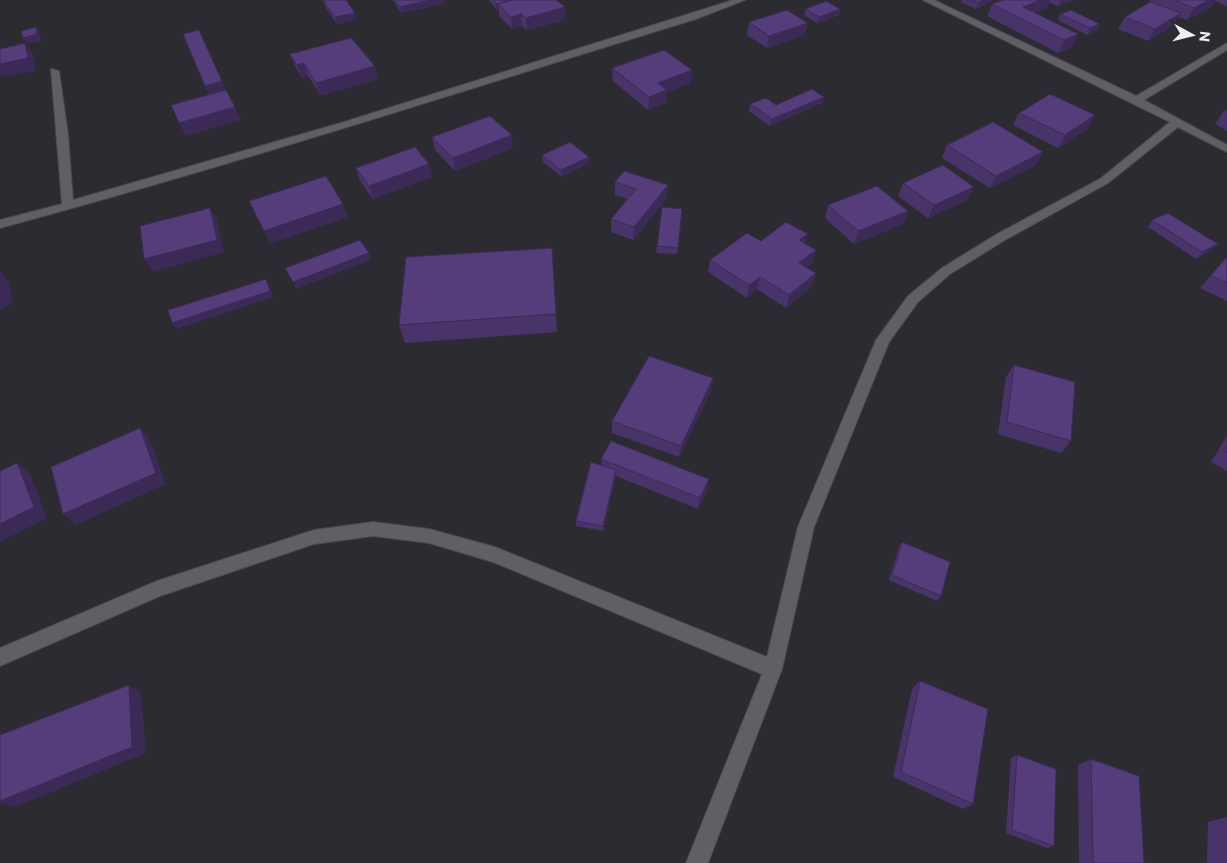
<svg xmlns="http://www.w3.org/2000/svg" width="1227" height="863" font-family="Commissioner,sans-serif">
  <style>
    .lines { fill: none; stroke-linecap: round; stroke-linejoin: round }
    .minor-casing { stroke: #4a484e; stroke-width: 2 }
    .minor { fill: #615e66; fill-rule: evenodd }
    .wall { fill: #49346a }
    .shaded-wall { fill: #3c2a56 }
    .building { fill: #553c7b; stroke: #3c2a56 }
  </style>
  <rect width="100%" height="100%" fill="#2d2b32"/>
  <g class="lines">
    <defs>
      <g id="minor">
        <path d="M733,0H745L696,19C465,90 234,165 0,228V220L62,204L51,69L59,71L68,135L73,200L344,122Z"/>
        <polygon points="923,0 934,0 1136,96 1227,43 1227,50 1144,100 1227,145 1227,152 1178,127 1108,183 1005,240 950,274 918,302 889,342 814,527 782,669 708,863 686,863 762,674 493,562 429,543 373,536 314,544 160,596 0,666 0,648 157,581 314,530 373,522 429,529 495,547 767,657 798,527 876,340 908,296 942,268 997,234 1100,179 1170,122"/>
      </g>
    </defs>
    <use href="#minor" class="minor-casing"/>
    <use href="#minor" class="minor"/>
  </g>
  <g class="wall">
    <polygon points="323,0 356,19 337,24 325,6"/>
    <polygon points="393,0 443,0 444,4 401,13"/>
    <polygon points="489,0 556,0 565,20 527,30 522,26 512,29 499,16 499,10 497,10"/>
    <polygon points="961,0 994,0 976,9 961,2"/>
    <polygon points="1003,0 1075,0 1058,6 1049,2 1047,8 1034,13 1078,34 1072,47 1058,53 987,16 992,4"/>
    <polygon points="1150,0 1227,0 1227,6 1215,1 1212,6 1187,20 1178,17 1173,25 1148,41 1118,29 1125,17 1149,3"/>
    <polygon points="806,9 840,9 839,15 817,23 804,15"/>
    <polygon points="1060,14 1100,24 1097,30 1087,35 1058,20"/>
    <polygon points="749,22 805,35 767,48 747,35"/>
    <polygon points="290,54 378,79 321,95 308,76 302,78 295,66"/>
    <polygon points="612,68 691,83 667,92 666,103 648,110 613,81"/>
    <polygon points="824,97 822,103 770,126 749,111 750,104 776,105"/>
    <polygon points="1227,110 1227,131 1215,124 1224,111"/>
    <polygon points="1019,113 1088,128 1058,148 1013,125"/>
    <polygon points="432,137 513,148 455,171 435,150"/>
    <polygon points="947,145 1043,152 1036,165 990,188 942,158"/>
    <polygon points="542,155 589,163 562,177 543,162"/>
    <polygon points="429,164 432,177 373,199 360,181 356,168"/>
    <polygon points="615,182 667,198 633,240 611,232 611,219 628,199 615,195"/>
    <polygon points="903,183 968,200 928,218 898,196"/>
    <polygon points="828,205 908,211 903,224 854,244 825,218"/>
    <polygon points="682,209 677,254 656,253 657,246"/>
    <polygon points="1152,220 1212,250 1196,259 1148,227"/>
    <polygon points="761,241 805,244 816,250 812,263 806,268 812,286 786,308 757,289 747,298 708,272 710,260"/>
    <polygon points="552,248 557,332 405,343 399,325"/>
    <polygon points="1227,257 1227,301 1200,288"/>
    <polygon points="1014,365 1071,441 1061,453 998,434 1006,377"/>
    <polygon points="711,390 679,457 612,433 612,421"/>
    <polygon points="1227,436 1227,471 1211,462"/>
    <polygon points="601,459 709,479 707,490 698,509 616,476 603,531 576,526 576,521 602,465"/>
    <polygon points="902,542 941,596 937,601 889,580 899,547"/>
    <polygon points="920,681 973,804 963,809 893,777 912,689"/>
    <polygon points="1017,755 1054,846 1047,848 1006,833 1011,758"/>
    <polygon points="1091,759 1144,863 1079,863 1078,765"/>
    <polygon points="1227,817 1227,863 1207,863 1208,822"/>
  </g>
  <g class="shaded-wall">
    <polygon points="430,0 443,0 444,4 401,13 400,7"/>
    <polygon points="512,0 498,4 499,10 497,10 496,4"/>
    <polygon points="984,0 994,0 976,9 978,3"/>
    <polygon points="1041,0 1050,0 1047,8 1020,18 1023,7"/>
    <polygon points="1061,0 1075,0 1058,6"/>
    <polygon points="1209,0 1216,0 1212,6 1187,20 1194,8"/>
    <polygon points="565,7 565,20 527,30 526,18"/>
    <polygon points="840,9 839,15 817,23 819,17"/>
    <polygon points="355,13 356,19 337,24 335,17"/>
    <polygon points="1181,13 1173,25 1148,41 1155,29"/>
    <polygon points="521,14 522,26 512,29 511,17"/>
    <polygon points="808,23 805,35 767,48 769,36"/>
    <polygon points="1100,24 1097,30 1087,35 1090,28"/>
    <polygon points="36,27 40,34 41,41 27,44 23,38"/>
    <polygon points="1078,34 1072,47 1058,53 1064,40"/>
    <polygon points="25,43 33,55 36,70 7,77 5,75 0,76 0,64"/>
    <polygon points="304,63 308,76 302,78 297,65"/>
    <polygon points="375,66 378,79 321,95 316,83"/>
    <polygon points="692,70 691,83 667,92 666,103 648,110 649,97 658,83"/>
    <polygon points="222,81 228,94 210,98 205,86"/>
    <polygon points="824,97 822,103 770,126 772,119"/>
    <polygon points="235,107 241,120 186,136 179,123"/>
    <polygon points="1095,115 1088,128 1058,148 1065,135"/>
    <polygon points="512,135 513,148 455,171 453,158"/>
    <polygon points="1043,152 1036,165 990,188 996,176"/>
    <polygon points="589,157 589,163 562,177 561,170"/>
    <polygon points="429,164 432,177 373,199 369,186"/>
    <polygon points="668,185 667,198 633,240 634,227"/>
    <polygon points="974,187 968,200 928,218 934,205"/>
    <polygon points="343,204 348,217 270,244 264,231"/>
    <polygon points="210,208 217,221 224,252 153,272 144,259"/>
    <polygon points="908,211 903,224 854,244 858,231"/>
    <polygon points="808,234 804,247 799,240"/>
    <polygon points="1218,244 1212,250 1196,259 1202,252"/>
    <polygon points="816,250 812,263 796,276 799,263"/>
    <polygon points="369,253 371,260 296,289 293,282"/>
    <polygon points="0,271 8,280 13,304 0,309"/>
    <polygon points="816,273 812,286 786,308 789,295"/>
    <polygon points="760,277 757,289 747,298 749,285"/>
    <polygon points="266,279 269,285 273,297 176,329 172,323"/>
    <polygon points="713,378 711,390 679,457 681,446"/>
    <polygon points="140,428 150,440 166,484 76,525 63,514"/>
    <polygon points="17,463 30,474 47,518 0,542 0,524"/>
    <polygon points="616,470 616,476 603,531 603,526"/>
    <polygon points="709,479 707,490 698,509 700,498"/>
    <polygon points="129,685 141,693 146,753 15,807 0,803 0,801"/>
  </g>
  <g class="building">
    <polygon points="323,0 346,0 355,13 335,17"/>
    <polygon points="395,0 430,0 400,7"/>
    <polygon points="493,0 512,0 496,4"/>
    <polygon points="513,0 556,0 565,7 526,18 521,14 511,17 498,4"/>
    <polygon points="972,0 984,0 978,3"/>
    <polygon points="1003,0 1041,0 1023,7 1078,34 1064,40 992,4"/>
    <polygon points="1174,0 1209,0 1194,8"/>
    <polygon points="826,1 840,9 819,17 806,9"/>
    <polygon points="1150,2 1181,13 1155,29 1125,17"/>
    <polygon points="787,10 808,23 769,36 749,22"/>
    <polygon points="1071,10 1100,24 1090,28 1060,14"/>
    <polygon points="36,27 37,34 23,38 21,31"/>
    <polygon points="199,30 222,81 205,86 183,34"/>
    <polygon points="351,38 375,66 316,83 304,63 297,65 290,54"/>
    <polygon points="25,43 28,58 0,64 0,49"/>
    <polygon points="664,50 692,70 658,83 667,90 649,97 612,68"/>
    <polygon points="812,89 824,97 772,119 750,104 766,98 776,105"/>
    <polygon points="226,90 235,107 179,123 171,105"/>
    <polygon points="1050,94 1095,115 1065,135 1019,113"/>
    <polygon points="490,116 512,135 453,158 432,137"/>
    <polygon points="993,122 1043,152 996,176 947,145"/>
    <polygon points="570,142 589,157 561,170 542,155"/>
    <polygon points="415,147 429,164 369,186 356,168"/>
    <polygon points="943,165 974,187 934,205 903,183"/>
    <polygon points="624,171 668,185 634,227 611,219 636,189 615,182"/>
    <polygon points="326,176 343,204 264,231 249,201"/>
    <polygon points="877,186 908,211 858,231 828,205"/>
    <polygon points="662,207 682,209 678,248 657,246"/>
    <polygon points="210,208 217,240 144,259 140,226"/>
    <polygon points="1168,213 1218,244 1202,252 1152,220"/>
    <polygon points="786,222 808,234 799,240 816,250 799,263 816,273 789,295 760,277 749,285 710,260 747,233 761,241"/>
    <polygon points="360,240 369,253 293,282 285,268"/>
    <polygon points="552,248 556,314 399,325 406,257"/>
    <polygon points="1227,257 1227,283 1211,275"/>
    <polygon points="266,279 270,291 172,323 168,310"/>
    <polygon points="649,356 713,378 681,446 612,421"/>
    <polygon points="1014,365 1075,382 1071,441 1007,422"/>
    <polygon points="140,428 156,473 63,514 51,467"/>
    <polygon points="611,441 709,479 700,498 601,459"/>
    <polygon points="1227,446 1227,452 1224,450"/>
    <polygon points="591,462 616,470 603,526 576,521"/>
    <polygon points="17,463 34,507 0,524 0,471"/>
    <polygon points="902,542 950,562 941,596 892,575"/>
    <polygon points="920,681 988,709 973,804 901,772"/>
    <polygon points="129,685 132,747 0,801 0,735"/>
    <polygon points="1017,755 1056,769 1054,846 1012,830"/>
    <polygon points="1091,759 1139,776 1144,863 1093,863"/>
  </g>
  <g transform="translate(1192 35) rotate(97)" stroke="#2d2b32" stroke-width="4" paint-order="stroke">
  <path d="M0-4L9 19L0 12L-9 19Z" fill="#f0eef3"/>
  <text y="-8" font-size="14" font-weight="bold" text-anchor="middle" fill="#f0eef3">N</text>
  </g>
</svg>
